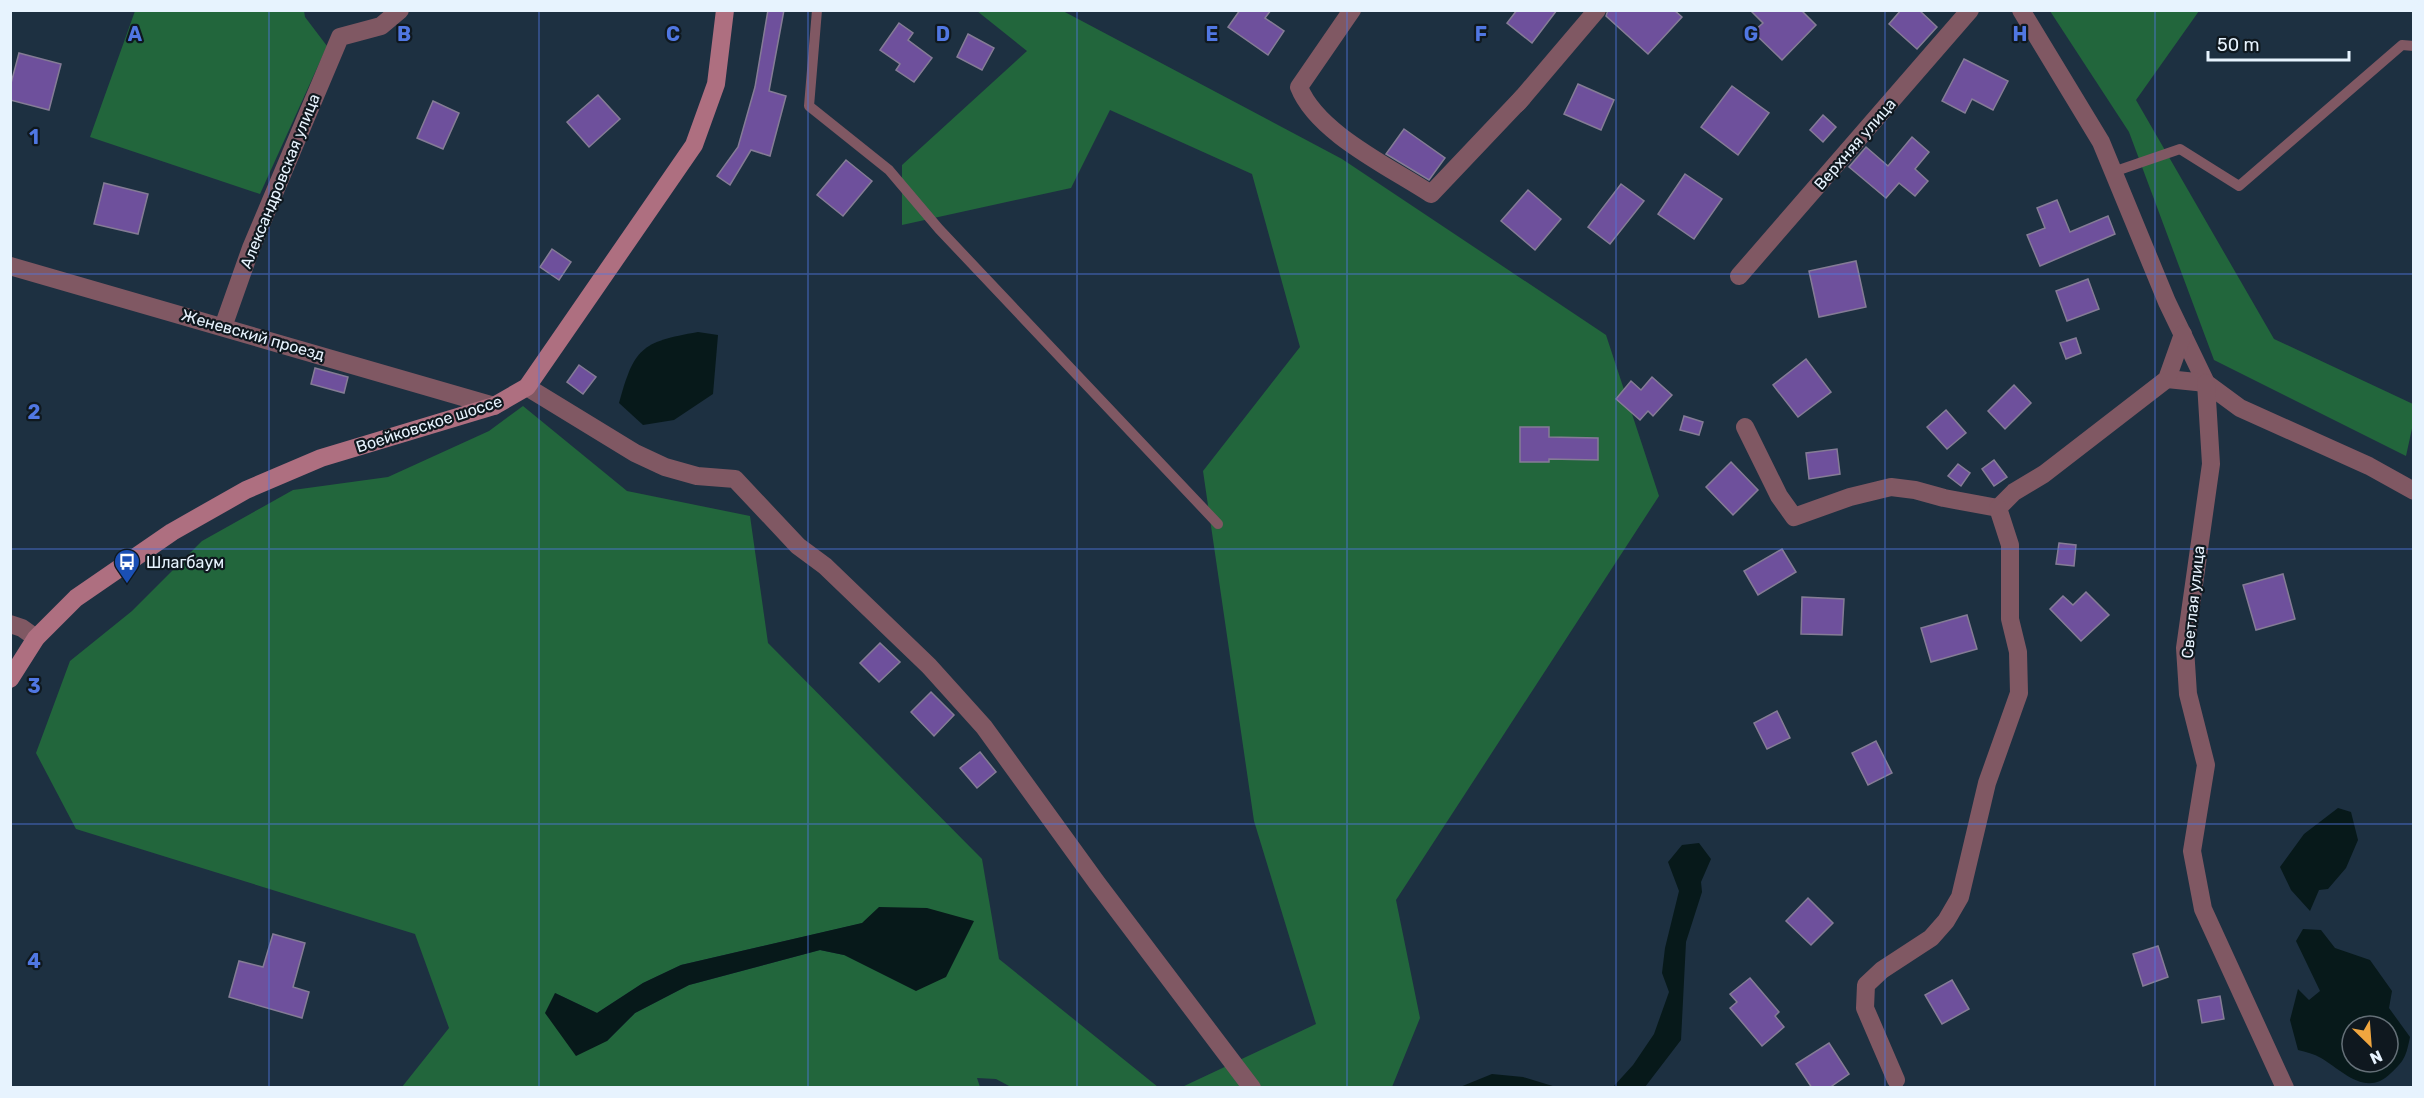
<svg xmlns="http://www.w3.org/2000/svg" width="2424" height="1098" font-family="Rubik,sans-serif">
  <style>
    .forest { fill: #22663c; fill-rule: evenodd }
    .water { fill: #07191a; fill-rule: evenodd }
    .building { fill: #6e509c; stroke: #857c96; stroke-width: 1.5 }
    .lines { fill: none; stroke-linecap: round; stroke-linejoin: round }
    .lane { stroke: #805863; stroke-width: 10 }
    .street { stroke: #805863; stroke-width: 18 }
    .secondary { stroke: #ae6f80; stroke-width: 18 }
    .grid { fill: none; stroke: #5077e2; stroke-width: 1.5; stroke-opacity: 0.55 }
    .labels { text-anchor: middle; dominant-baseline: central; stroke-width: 4.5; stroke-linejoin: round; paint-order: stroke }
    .street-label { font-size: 16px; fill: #e7f3fe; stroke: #0f181f }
    .poi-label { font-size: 16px; fill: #e7f3fe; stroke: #0f181f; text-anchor: start }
    .grid-label { font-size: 20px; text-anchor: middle; font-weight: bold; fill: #5077e2; stroke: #0f181f; stroke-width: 4.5; stroke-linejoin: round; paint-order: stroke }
  </style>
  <rect width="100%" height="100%" fill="#1d3041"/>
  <g class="forest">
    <polygon points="135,11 304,11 305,17 327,46 260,194 90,137"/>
    <polygon points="977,11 1063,11 1342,159 1606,335 1659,496 1396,900 1420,1018 1392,1087 1182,1087 1316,1024 1254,821 1203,471 1300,347 1252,174 1110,110 1071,188 902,225 902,165 1027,51"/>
    <polygon points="2050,11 2199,11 2136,100 2274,339 2413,404 2413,424 2406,456 2214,360 2129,132"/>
    <path d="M523,406L627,491L750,516L768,643L982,859L999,959L1158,1087H1011L996,1079L977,1078L980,1087H402L449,1028L415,934L76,829L36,753L70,661L132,611L202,541L293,490L388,477L489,431ZM880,907L844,955L820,950L689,985L635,1013L607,1041L555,993L597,1013L643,983L681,965L863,923Z"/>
  </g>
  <g class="water">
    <path d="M698,332L718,335L713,394L674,420L643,425L619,403C634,348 641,342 698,332Z"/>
    <polygon points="2338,808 2351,812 2358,840 2346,868 2328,889 2319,890 2310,911 2291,890 2280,867 2304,834"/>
    <polygon points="1699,843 1711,859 1701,882 1702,892 1686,942 1681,1040 1645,1087 1613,1087 1633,1065 1654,1034 1669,992 1662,973 1665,948 1679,891 1668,862 1682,845"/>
    <polygon points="879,907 927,908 974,921 946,977 916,991 844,955 820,950 689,985 635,1013 607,1041 576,1056 545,1013 555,993 597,1013 643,983 681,965 862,923"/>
    <path d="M2303,929L2321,930L2335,948L2370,960L2392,991L2389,1008L2410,1037C2406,1056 2405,1060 2391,1073C2366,1098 2343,1071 2321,1058C2314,1054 2306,1052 2298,1050L2290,1020L2298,989L2309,1000L2320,991L2296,941ZM2352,1026H2388V1062H2352Z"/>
    <polygon points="1492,1074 1523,1077 1556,1087 1460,1087"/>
  </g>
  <g class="building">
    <polygon points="768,10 784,10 769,91 786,96 770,156 751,150 730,185 717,176 738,147 755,87"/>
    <polygon points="1240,10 1271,10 1265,18 1284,31 1268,55 1228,27"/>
    <polygon points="1517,10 1557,10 1532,43 1507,23"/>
    <polygon points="1608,10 1674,10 1682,17 1648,54 1606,16"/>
    <polygon points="1750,10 1801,10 1816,25 1782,60 1753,32 1763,23"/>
    <polygon points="1901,10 1919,10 1937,27 1917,49 1889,24"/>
    <polygon points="899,23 913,33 908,40 932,58 914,82 896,70 900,64 880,50"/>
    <polygon points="968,34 994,48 982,70 957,57"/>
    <polygon points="19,53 61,64 49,110 10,100 10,87"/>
    <polygon points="1964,59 2008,81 1993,110 1972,99 1965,113 1942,101"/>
    <polygon points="1578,84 1614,100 1601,130 1564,114"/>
    <polygon points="1732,86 1769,113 1738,155 1701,127"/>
    <polygon points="598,95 620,119 589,147 567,122"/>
    <polygon points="433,101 459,113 443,149 417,138"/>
    <polygon points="1823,115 1836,127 1823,142 1810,130"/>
    <polygon points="1404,129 1445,158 1429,180 1386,154"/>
    <polygon points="1912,137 1929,152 1915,169 1928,181 1915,196 1899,183 1886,198 1849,167 1866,147 1888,166"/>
    <polygon points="846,160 872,181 843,216 817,195"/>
    <polygon points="1685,174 1722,199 1694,239 1658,214"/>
    <polygon points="104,183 148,194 138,234 94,224"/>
    <polygon points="1621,184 1644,201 1610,244 1588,227"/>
    <polygon points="1528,190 1561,219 1535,250 1501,221"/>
    <polygon points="2057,200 2070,232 2108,216 2115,234 2040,266 2027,235 2045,228 2037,208"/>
    <polygon points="552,249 571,262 559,280 540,267"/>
    <polygon points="1856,261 1866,307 1819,317 1809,271"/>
    <polygon points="2088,279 2099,309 2067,321 2056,291"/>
    <polygon points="2076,338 2081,353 2066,359 2060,343"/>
    <polygon points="1806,359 1831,392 1798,417 1773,385"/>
    <polygon points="579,365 596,377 583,394 567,382"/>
    <polygon points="315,368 348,377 344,393 311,384"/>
    <polygon points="1652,377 1672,395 1653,416 1648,411 1640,420 1616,399 1631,381 1641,390"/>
    <polygon points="2014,385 2031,403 2005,429 1988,411"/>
    <polygon points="1946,410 1966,433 1947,449 1927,427"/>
    <polygon points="1684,416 1703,422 1699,435 1680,430"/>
    <polygon points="1520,427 1549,427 1549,437 1598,438 1598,460 1549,459 1549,462 1520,462"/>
    <polygon points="1837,449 1840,474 1809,479 1806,453"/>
    <polygon points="1994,460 2007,477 1994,486 1982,469"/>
    <polygon points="1731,462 1758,490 1733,515 1706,487"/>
    <polygon points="1958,464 1970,473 1961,486 1948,476"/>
    <polygon points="2059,543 2076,545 2074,566 2056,564"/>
    <polygon points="1782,549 1796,572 1758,595 1744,571"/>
    <polygon points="2283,574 2295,619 2256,630 2243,585"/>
    <polygon points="2086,592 2109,615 2081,641 2050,609 2063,596 2073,605"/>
    <polygon points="1802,597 1844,599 1842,635 1801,634"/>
    <polygon points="1967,615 1977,649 1931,662 1921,628"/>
    <polygon points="880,643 900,662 879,682 860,663"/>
    <polygon points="931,692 954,715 934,736 911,712"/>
    <polygon points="1777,711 1790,738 1767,749 1754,723"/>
    <polygon points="1876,741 1892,773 1868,785 1852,753"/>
    <polygon points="980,752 996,772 977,788 960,768"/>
    <polygon points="1808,898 1833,923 1811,945 1786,921"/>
    <polygon points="273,934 305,943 293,987 309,992 302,1018 229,997 239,961 263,967"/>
    <polygon points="2158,946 2168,977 2143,986 2133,954"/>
    <polygon points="1750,978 1779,1012 1775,1016 1784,1027 1762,1046 1730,1008 1737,1002 1730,994"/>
    <polygon points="1952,980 1969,1009 1942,1024 1925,995"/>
    <polygon points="2220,996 2224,1019 2202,1023 2198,1000"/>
    <polygon points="1829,1043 1849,1074 1829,1088 1812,1088 1796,1064"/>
  </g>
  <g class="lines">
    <g class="lane">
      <polyline points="817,10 809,106 889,170 939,229 1218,524"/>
      <polyline points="2113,172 2180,149 2239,186 2402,45 2414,46"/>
    </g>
    <g class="street">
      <path d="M1352,10L1299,87C1317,133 1390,167 1431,194L1523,97"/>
      <polyline points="2021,10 2101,142 2167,302 2206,383 2240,408 2369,466 2414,491"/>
      <polyline points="1517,104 1597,10"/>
      <polyline points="10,266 494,406"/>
      <polyline points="1739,276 1970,10"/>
      <polyline points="223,327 251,248 340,37 381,26 400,10"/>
      <polyline points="2167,379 2206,383"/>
      <polyline points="2206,383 2211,464 2185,648 2188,694 2206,765 2192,851 2203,909 2285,1088"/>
      <polyline points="527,387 635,453 665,467 697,476 735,479 798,546 825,566 929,666 984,727 1097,883 1252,1088"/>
      <polyline points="1745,427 1779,496 1794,517 1850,497 1891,487 1915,490 1944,498 1998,508"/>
      <polyline points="1998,508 2014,492 2044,474 2167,379 2183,334"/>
      <polyline points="10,624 22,628 36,638"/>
      <polyline points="1896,1080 1865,1008 1866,985 1882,970 1931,938 1946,921 1960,897 1987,783 2019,693 2018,652 2010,619 2010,545 1998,508"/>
    </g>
    <polyline class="secondary" points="10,679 36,638 76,598 172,532 246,490 321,458 494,406 527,387 694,145 716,84 725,10"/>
  </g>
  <path class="grid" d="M269,10V1088M539,10V1088M808,10V1088M1077,10V1088M1347,10V1088M1616,10V1088M1885,10V1088M2155,10V1088M10,274H2414M10,549H2414M10,824H2414"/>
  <defs>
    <symbol id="bus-pin" viewBox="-11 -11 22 30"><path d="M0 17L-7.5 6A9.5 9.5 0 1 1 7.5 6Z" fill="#1a4fb4" stroke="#0f181f"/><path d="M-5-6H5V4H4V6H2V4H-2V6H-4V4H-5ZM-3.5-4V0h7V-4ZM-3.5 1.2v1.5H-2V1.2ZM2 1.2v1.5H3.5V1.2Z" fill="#fff"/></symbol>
  </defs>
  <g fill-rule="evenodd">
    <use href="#bus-pin" x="112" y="547" width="30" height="40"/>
  </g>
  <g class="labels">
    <g class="street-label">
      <text transform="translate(1855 144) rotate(-49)">Верхняя улица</text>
      <text transform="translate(280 181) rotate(-68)">Александровская улица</text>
      <text transform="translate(253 335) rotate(16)">Женевский проезд</text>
      <text transform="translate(429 424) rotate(-18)">Воейковское шоссе</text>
      <text transform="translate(2193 602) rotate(-84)">Светлая улица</text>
    </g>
    <g class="poi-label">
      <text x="146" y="562">Шлагбаум</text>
    </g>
  </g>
  <g class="grid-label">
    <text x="135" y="41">A</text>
    <text x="404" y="41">B</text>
    <text x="673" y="41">C</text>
    <text x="943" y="41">D</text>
    <text x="1212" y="41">E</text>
    <text x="1481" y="41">F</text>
    <text x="1751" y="41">G</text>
    <text x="2020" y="41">H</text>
    <text x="34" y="144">1</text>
    <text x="34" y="419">2</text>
    <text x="34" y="693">3</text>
    <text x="34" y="968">4</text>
  </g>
  <rect width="2424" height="1098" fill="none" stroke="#e7f3fe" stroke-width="24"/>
  <g transform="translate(2370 1044) rotate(155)"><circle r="28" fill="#0f181f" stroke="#657078" stroke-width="1.5"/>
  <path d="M0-4.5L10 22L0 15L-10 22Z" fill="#f0a63f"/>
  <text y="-9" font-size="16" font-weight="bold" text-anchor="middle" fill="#e7f3fe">N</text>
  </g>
  <path d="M2208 51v9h141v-9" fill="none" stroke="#e7f3fe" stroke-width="3"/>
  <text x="2217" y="51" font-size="18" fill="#e7f3fe" stroke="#0f181f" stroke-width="4.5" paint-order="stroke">50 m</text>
</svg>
